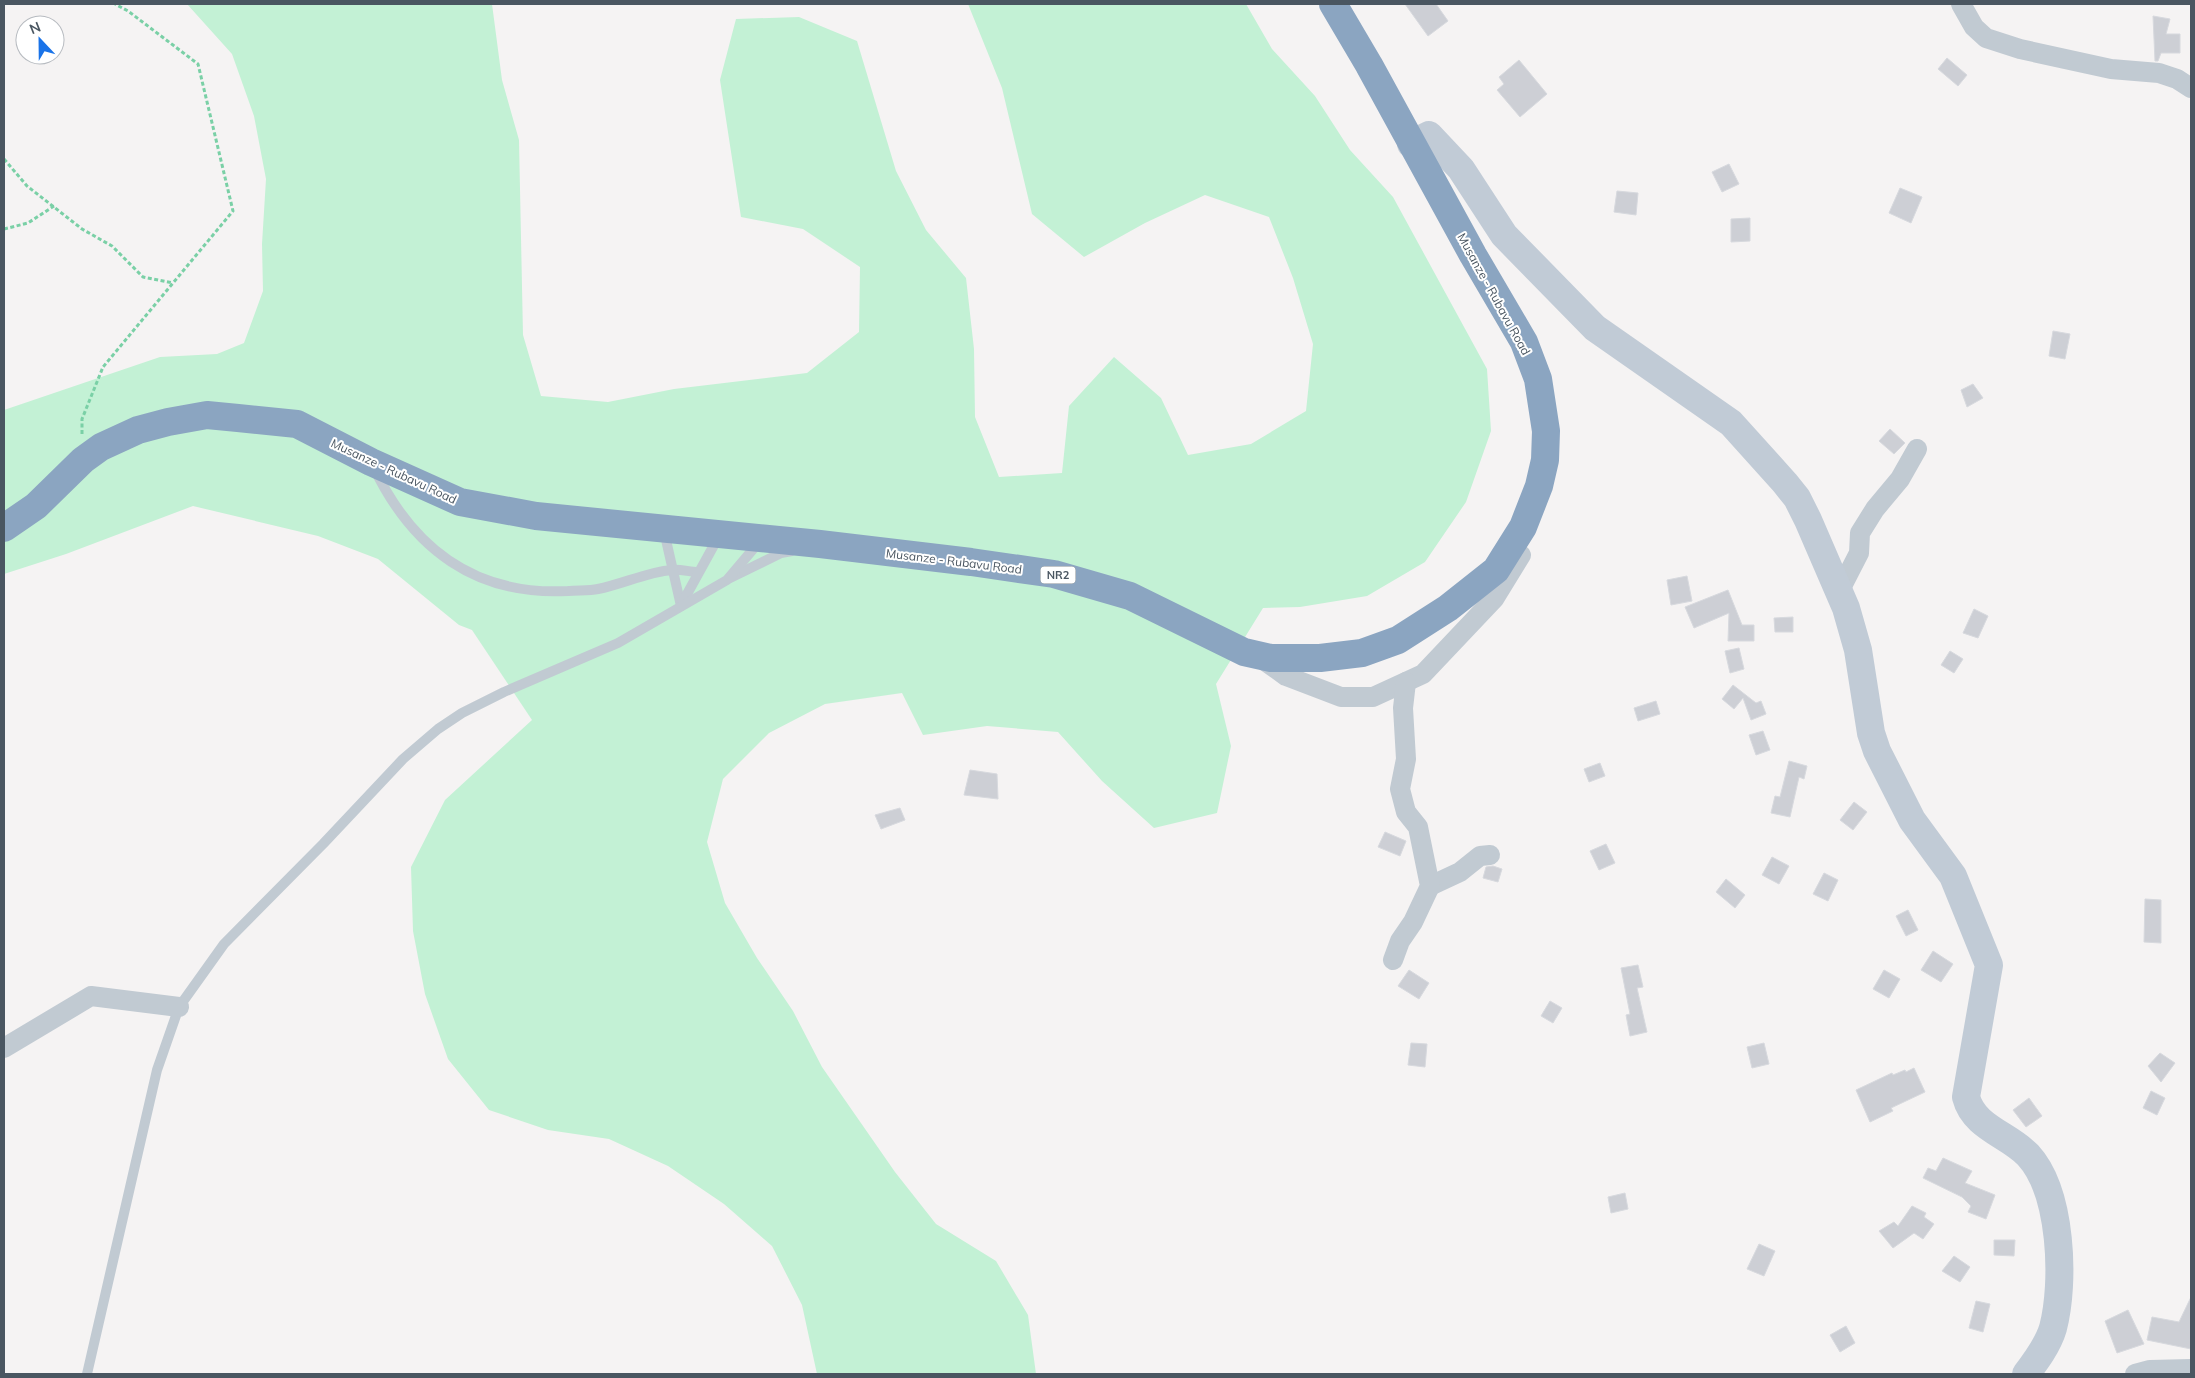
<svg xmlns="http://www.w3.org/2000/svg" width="2195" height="1378" font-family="Mulish,sans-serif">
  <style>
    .green { fill: #c3f1d5 }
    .building { fill: #cdcfd5; stroke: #d7d9de }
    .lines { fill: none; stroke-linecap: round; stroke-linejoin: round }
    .path { stroke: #7ad0a6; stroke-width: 3; stroke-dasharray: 4 2.5; stroke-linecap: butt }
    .lane { stroke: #c1cad2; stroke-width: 10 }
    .street { stroke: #c1cad2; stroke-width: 20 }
    .secondary { stroke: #c1cbd6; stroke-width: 28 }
    .highway { stroke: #8ba5c1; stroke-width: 28 }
    .labels { text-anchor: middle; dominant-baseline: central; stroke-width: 4; stroke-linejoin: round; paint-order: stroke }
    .shield { fill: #fff; stroke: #808990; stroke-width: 1 }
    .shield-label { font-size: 11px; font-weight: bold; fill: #4a5661 }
    .street-label { font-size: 12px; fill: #4a5661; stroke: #fff }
  </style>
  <rect width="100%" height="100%" fill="#f5f3f3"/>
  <polygon class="green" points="187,4 492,4 502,80 519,140 523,335 541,396 608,402 674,389 807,373 859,332 860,267 803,229 741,217 720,80 736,19 799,17 857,41 896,171 926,230 966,278 974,349 975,417 999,477 1062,473 1069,406 1114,357 1161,398 1188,455 1251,444 1306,411 1313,344 1293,278 1269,217 1205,195 1145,223 1084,257 1032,214 1002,88 968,4 1246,4 1272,49 1315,96 1350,150 1393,197 1487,369 1491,431 1466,502 1425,562 1367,596 1300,607 1263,608 1216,684 1231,746 1217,813 1154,828 1102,781 1058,732 987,726 923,735 902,693 825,704 769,733 723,779 707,842 725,903 757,958 793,1011 822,1067 895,1172 936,1224 996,1261 1028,1315 1036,1374 817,1374 802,1305 772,1246 724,1204 668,1166 609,1139 548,1130 489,1110 448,1059 425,994 413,931 411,867 445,800 532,720 472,630 459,625 378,559 318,536 193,506 66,554 4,574 4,410 160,357 217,354 244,343 263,291 262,244 266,179 254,116 232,54"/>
  <g class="building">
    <polygon points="1405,4 1436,4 1448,21 1428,36"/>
    <polygon points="2153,16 2170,19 2166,34 2180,34 2180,53 2161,53 2158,61 2155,61"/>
    <polygon points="1947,58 1967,75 1958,86 1938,69"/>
    <polygon points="1519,60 1547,94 1520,117 1497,90 1504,84 1499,77"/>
    <polygon points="1729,164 1739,184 1722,192 1712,172"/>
    <polygon points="1900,188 1922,197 1911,223 1889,213"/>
    <polygon points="1617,191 1638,193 1636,215 1614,212"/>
    <polygon points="1750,218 1750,241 1731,242 1731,219"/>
    <polygon points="2053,331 2070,334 2065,359 2049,356"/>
    <polygon points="1973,384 1983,398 1967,407 1961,390"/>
    <polygon points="1890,429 1905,443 1894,454 1879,441"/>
    <polygon points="1687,576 1692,601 1671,605 1667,580"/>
    <polygon points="1728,590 1742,625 1754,625 1754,641 1728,641 1729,613 1694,628 1685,607"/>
    <polygon points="1974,609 1988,616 1978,638 1963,633"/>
    <polygon points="1793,617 1793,632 1775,632 1774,618"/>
    <polygon points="1739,648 1744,669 1730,673 1725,651"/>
    <polygon points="1950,651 1963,659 1954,673 1941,665"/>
    <polygon points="1733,685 1756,703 1761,701 1766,714 1751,720 1743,698 1734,709 1722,699"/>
    <polygon points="1656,701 1660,714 1638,721 1634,708"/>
    <polygon points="1763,731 1770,750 1756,755 1749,735"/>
    <polygon points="1789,761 1807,766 1804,779 1799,777 1790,817 1771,813 1775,796 1780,797"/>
    <polygon points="1600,763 1605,776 1589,782 1584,769"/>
    <polygon points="970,770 997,774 998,799 964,795"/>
    <polygon points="1854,802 1867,812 1853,830 1840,820"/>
    <polygon points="900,808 905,820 881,829 875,815"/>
    <polygon points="1385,832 1406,841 1400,856 1378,847"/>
    <polygon points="1606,844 1615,863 1599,870 1590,851"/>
    <polygon points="1772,857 1789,866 1779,884 1762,875"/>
    <polygon points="1493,866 1502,869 1498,882 1483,878 1486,867"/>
    <polygon points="1824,873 1838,880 1828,901 1813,894"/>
    <polygon points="1726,879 1745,895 1735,908 1716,892"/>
    <polygon points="2145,899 2161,900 2161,943 2144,942"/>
    <polygon points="1908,910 1918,930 1906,936 1896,916"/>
    <polygon points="1933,951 1953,964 1941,982 1921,970"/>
    <polygon points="1638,965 1643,987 1637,988 1647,1032 1630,1036 1626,1015 1630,1014 1621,968"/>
    <polygon points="1409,970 1429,983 1419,999 1398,986"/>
    <polygon points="1884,970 1900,979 1889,998 1873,989"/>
    <polygon points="1550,1001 1562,1008 1553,1023 1541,1016"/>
    <polygon points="1411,1043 1427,1044 1425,1067 1408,1065"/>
    <polygon points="1764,1043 1769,1064 1752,1068 1747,1047"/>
    <polygon points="2160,1053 2175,1063 2161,1082 2148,1066"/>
    <polygon points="1914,1068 1925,1092 1891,1108 1893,1111 1870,1122 1856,1090 1892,1073 1893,1075 1905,1070 1906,1072"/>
    <polygon points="2151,1091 2165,1098 2157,1115 2143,1108"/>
    <polygon points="2029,1098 2042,1116 2026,1127 2013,1110"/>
    <polygon points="1943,1158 1972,1171 1965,1183 1995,1195 1986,1219 1968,1212 1971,1206 1962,1197 1923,1178 1928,1168 1936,1171"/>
    <polygon points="1625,1193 1628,1209 1611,1213 1608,1197"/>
    <polygon points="1912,1206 1926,1213 1924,1217 1934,1224 1923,1239 1914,1233 1893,1248 1879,1231 1894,1222 1898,1226"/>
    <polygon points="1994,1240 2015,1240 2014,1256 1994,1255"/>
    <polygon points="1759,1244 1775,1251 1764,1276 1747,1269"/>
    <polygon points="1954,1256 1970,1267 1960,1282 1942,1271"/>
    <polygon points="2191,1297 2191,1349 2147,1340 2152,1317 2179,1322"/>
    <polygon points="1976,1301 1990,1304 1983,1332 1969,1328"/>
    <polygon points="2128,1310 2144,1344 2117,1353 2105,1321"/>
    <polygon points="1846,1326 1855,1343 1840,1352 1830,1335"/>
  </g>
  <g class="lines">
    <g class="path">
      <polyline points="4,159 27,186 82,229 112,246 143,277 173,283"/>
      <polyline points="4,229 28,223 54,206"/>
      <polyline points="82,434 82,419 103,367 233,211 198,64 128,11 115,4"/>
    </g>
    <g class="lane">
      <path d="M374,468C413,549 476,596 568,591C578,590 589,591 598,589C623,584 647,572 672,570C680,569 690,572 698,572"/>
      <polyline points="664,531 681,606"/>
      <polyline points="730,578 781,553 792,551"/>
      <polyline points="681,605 719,536"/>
      <polyline points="87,1374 157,1070 179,1007 224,944 323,844 403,759 438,729 462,713 504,692 618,643 727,580 760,541"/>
    </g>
    <g class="street">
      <polyline points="1961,4 1974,27 1986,38 2020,49 2111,69 2159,73 2177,79 2191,88"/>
      <polyline points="1839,592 1859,553 1860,533 1875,509 1900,479 1917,449"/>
      <polyline points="1258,656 1286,676 1341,697 1373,697 1423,674 1494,599 1521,555"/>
      <polyline points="1430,886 1460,872 1480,856 1490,855"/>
      <polyline points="1393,960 1400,941 1413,922 1430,886 1418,827 1406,812 1400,789 1406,759 1403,708 1406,682"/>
      <polyline points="4,1048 91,996 179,1007"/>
      <polyline points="2135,1374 2150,1370 2191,1369"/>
    </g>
    <path class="secondary" d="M1411,144L1429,135L1461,169L1504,235L1595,328L1731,423L1785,483L1797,498L1808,520L1846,608L1858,650L1871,733L1877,751L1912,820L1953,876L1989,965L1966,1097C1974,1128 2008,1134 2028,1155C2062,1192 2065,1282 2053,1328C2048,1345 2036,1361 2026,1374"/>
    <polyline class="highway" points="4,528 36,506 83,460 101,447 138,430 168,422 207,415 238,418 297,424 371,462 460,502 536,516 820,544 971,562 1054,574 1130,596 1244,652 1271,658 1320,658 1362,653 1398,640 1448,608 1496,570 1523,527 1539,486 1545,460 1546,431 1538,379 1524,342 1473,255 1369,65 1333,4"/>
  </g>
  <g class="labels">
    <rect class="shield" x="1040.5" y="566.5" width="35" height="17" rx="4"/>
    <g class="shield-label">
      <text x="1058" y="575">NR2</text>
    </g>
    <g class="street-label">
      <text transform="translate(1494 294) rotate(61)">Musanze - Rubavu Road</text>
      <text transform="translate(394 471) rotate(25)">Musanze - Rubavu Road</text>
      <text transform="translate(954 561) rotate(7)">Musanze - Rubavu Road</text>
    </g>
  </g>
  <rect width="2195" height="1378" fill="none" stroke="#4a5661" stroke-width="10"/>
  <g transform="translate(40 40) rotate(338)"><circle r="24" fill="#ffffff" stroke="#b7bbc0"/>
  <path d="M0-4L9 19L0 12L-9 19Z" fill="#1a73e8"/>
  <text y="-8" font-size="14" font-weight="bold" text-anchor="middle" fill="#4a5661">N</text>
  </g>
</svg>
